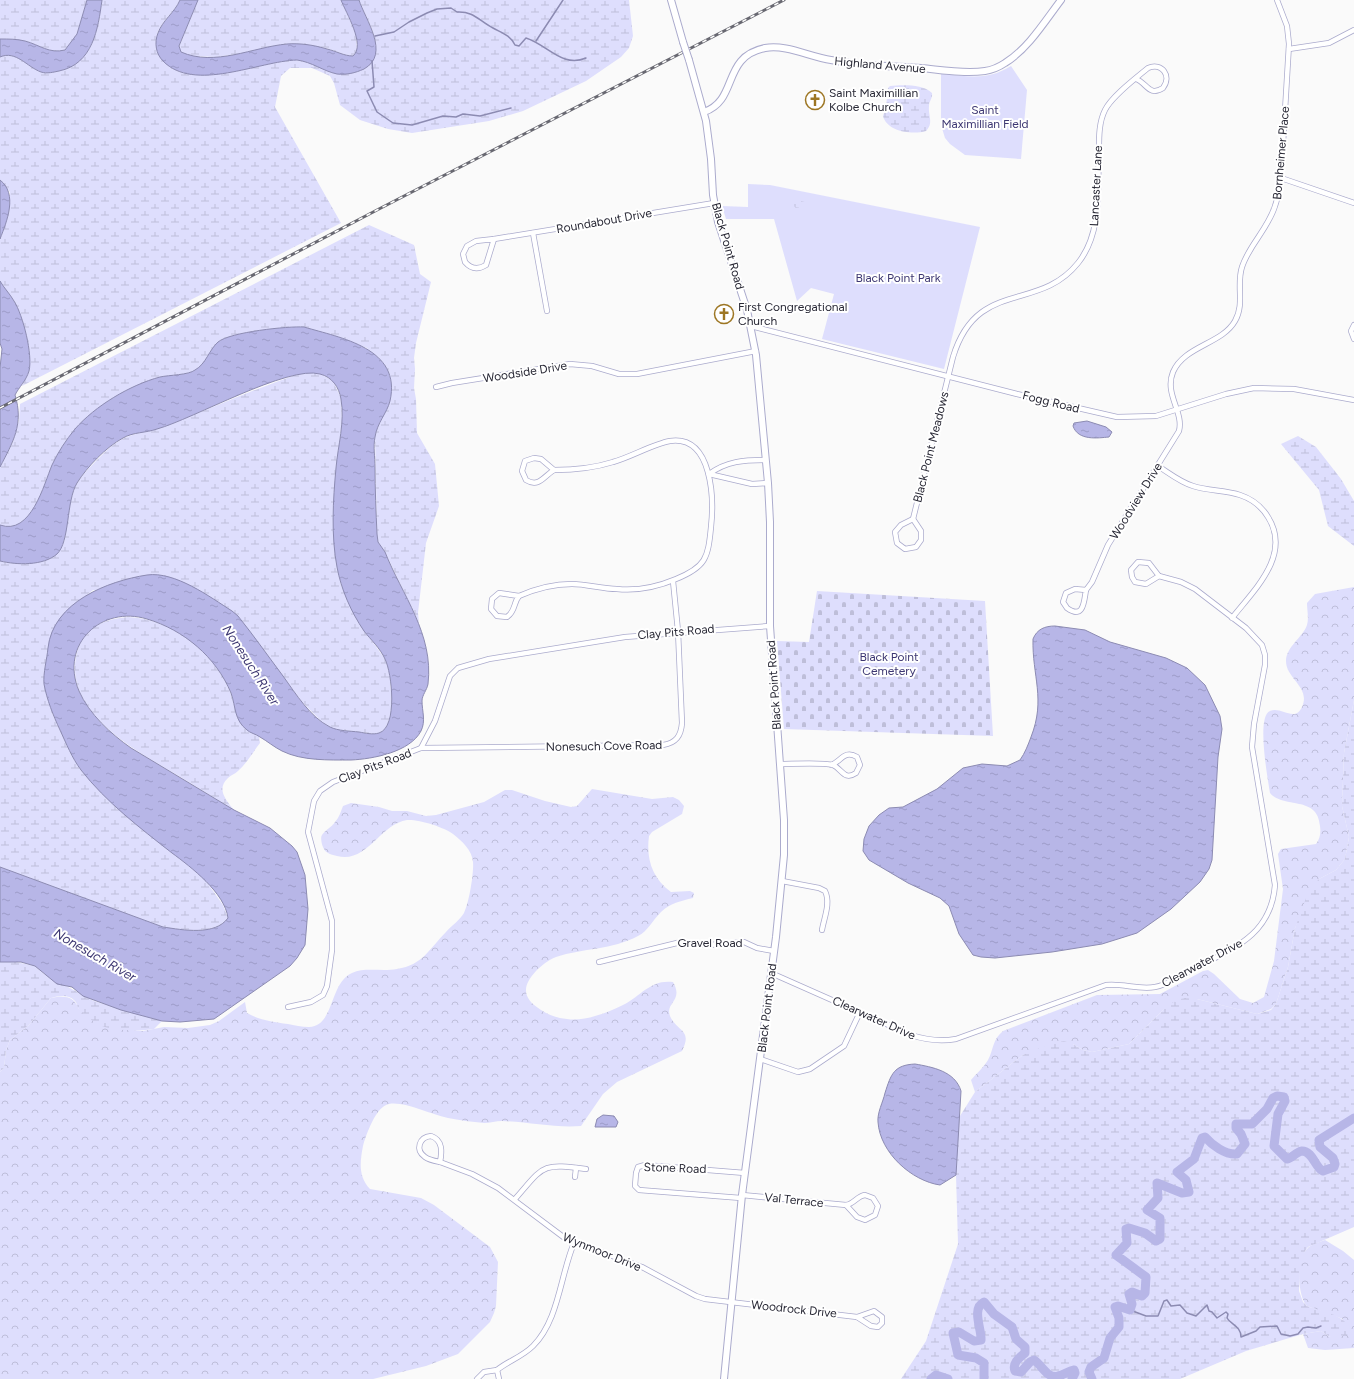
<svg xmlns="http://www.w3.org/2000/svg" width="1354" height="1379" font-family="Figtree,sans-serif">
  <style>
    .green { fill: #dedefd }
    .forest { fill: url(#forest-crowns) }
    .wetland { fill: url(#wetland-marsh) }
    .cemetery { fill: url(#cemetery-stones) }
    .water { fill: url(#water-ripples); stroke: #8c8bb2 }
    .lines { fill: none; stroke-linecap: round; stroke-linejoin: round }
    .stream { stroke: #8c8bb2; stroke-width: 1.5 }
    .river { stroke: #b7b6e7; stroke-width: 9 }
    .street-casing { stroke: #ababcd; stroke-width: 6 }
    .secondary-casing { stroke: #ababcd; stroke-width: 8 }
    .street { stroke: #fff; stroke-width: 4.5 }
    .secondary { stroke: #fff; stroke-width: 6 }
    .rail-casing { stroke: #686871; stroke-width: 3 }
    .rail { stroke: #fff; stroke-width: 1.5; stroke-dasharray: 4.5; stroke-linecap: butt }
    .secondary-bridge-casing { stroke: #ababcd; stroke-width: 8; stroke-linecap: butt }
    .secondary-bridge { stroke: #fff; stroke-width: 6 }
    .labels { text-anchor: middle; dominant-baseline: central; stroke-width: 4; stroke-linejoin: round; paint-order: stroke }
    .street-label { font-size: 12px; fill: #282835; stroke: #fff }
    .poi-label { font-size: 12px; fill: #282835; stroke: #fff; text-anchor: start }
    .park-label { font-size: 12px; fill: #3d3772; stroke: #fff }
    .water-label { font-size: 13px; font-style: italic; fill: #3c3671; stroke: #fff }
  </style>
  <defs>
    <pattern id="forest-crowns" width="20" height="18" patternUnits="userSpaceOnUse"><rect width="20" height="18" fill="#dedefd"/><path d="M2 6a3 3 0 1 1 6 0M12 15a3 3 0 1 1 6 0" fill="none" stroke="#bebed9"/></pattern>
    <pattern id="wetland-marsh" width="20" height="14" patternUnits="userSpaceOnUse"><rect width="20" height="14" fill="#dedefd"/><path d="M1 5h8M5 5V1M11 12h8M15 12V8" fill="none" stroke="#bebed9"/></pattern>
    <pattern id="cemetery-stones" width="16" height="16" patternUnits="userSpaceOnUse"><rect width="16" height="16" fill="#dedefd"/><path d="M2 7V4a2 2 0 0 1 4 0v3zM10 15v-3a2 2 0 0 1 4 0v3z" fill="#bebed9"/></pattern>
    <pattern id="water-ripples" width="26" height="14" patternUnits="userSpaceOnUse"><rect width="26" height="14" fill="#b7b6e7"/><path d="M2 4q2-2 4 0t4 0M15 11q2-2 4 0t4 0" fill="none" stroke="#9d9cc7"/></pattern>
  </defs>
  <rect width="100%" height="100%" fill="#fafafa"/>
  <g class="green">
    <path d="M1011,66L1027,90L1021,159L965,155L950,144L945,138L941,125V74C969,76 987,81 1011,66Z"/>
    <polygon points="748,184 770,185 980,227 944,369 822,339 834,294 811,288 797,301 774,219 726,219 722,206 748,207"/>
  </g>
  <g class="forest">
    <path d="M1354,587V700L1344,753L1342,806L1349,837L1345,859L1336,870L1319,879L1295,928L1288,967L1276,1004L1271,1009L1257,1014L1197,999L1163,1010L1129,1044L1092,1052L1083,1050L1073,1044L1023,1055L975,1092L971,1080C976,1074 984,1067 988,1060C994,1049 992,1040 1003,1031L1097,995L1160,994L1203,971L1208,970L1214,974L1240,999L1253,1003L1264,997L1274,961L1283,889L1278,854L1281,849L1316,844C1320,839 1321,833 1320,826C1318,795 1283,809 1270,793C1268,780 1256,716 1270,711C1281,706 1295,723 1302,707C1311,687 1286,679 1286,661C1286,647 1303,637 1307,625C1309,618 1307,610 1307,603L1315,594Z"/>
    <path d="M592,789L652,799L673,797L679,800L684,806L682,814L652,832L649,836C646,859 652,878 671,892L690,891L694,893L693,898C681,901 670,903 661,912C652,921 648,931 638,936C612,950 583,948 556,957C548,960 541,966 536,971C521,987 523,999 541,1010C549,1015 557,1018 567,1019C585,1022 609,1012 625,1004C641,995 652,979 673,982C684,1001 665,1002 670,1016C677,1032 693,1029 682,1051L617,1082L603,1094L581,1126C555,1128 528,1122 502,1121C496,1121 490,1123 484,1123C472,1122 459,1120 448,1118C432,1115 404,1101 389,1104C376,1106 366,1135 363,1146C360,1162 358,1176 370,1189L421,1198L434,1205L490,1247L498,1262L496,1306L494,1313L490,1322L458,1354L426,1366L373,1379H0V1072L4,1068L6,1050L10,1040L29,1025L51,998C64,996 73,995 79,1009L123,1029L143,1031L164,1027L188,1028L210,1025L219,1021L245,1002L247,1013C259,1020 273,1022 288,1024C294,1025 302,1027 309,1027C335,1026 329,983 352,973C365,967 382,972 397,969C423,965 429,949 446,932C451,926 460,920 464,913C469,903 474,873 473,862C472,850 462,841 453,834C444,827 418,819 407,820C380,824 367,864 337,856C332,855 326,853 324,849C322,846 320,838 322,835C325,830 332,827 335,822C339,818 341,811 343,806L351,803L379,807L392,811H407L426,816L436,815L484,802L505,790H512L545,801L571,807L577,806Z"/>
    <path d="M1325,1240L1343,1251L1354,1260V1348L1325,1350L1308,1348L1303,1334L1321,1331L1330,1337L1343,1319L1307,1306C1297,1296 1296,1257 1308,1248C1312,1244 1320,1242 1325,1240Z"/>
  </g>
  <g class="wetland">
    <path d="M0,0H87L77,34L65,50C49,54 40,45 25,41C17,39 9,39 0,39Z"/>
    <path d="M102,0H180C175,11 159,24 157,35C156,45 158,50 163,58C184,95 261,60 295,60C320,60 332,81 358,70C362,69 366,68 369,65C386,44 366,20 359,0H629L633,36L629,48L621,57L586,81L523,111L489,121L412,133L388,129L360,120L340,105L334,83L330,76L312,68H290L281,76L275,107L341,223L22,386L29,370L24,327L15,302L0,281V239L10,204V192L0,180V57C16,50 27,67 41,72C47,74 54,72 59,71C93,63 98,29 102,0Z"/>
    <polygon points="198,0 341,0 356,34 357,51 353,56 349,56 326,48 287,44 250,52 216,57 191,56 181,52 179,47"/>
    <path d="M890,86C903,85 922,84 932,93C933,98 929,101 929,106C928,116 934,123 926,131C913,135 887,132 883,116L886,107L888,88Z"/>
    <polygon points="790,198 792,198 814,205 796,208 790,203"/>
    <path d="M369,225L414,245L420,274L431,282L416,343L414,358L415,369L414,388L416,399L417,433L435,464L439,506L426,543L418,613L419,623L385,552L378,542L377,534L375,436L380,419L390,401L367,348L337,337L299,327L219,342C212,351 205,363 196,370C189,375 167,375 157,378C129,387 95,406 75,429C66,440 58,452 52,465C44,484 31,536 0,525V467L13,442L19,420L20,404Z"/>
    <path d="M301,373H319L333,381L341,398L342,420L336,469L334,544L341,585L364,630L385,659L389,670L391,692V711L388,723L384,730L377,734L349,731L333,729L323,723L302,702L238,616L93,590L67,611L52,713L70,752L80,769L104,795L152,837L201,874L223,905L228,918C215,935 183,930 163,927L0,867V561C22,567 57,565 65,539C66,534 65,529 66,524C67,514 70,501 73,492C78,478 91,466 101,456C126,430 141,435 171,424C214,407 257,388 301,373Z"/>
    <polygon points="1298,436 1316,447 1341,479 1354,501 1354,546 1328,526 1319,490 1281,444"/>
    <path d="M128,617C171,619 210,649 228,687C239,711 232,723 259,736L260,743C253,752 247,763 238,771C235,774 231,775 228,778C216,789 226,800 234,810C216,799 199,788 182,778C139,752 58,712 78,649C85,626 106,619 128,617Z"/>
    <path d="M1354,700V1227L1308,1247L1305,1251L1300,1270L1299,1291L1303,1302L1307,1306C1320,1311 1347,1315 1350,1330L1347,1335L1330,1337L1321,1331L1303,1334L1246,1351L1180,1379H901L926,1341L958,1244L956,1175L957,1134L960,1116L975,1092L1023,1055L1052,1043L1064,1041L1073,1044L1083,1050L1092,1052L1129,1044L1163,1010L1176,1000L1185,998L1197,999L1257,1014L1271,1010L1276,1004L1288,967L1295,928L1309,890L1319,879L1336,870L1345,859L1349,837L1342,806L1344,753Z"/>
    <path d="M11,961L35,966L44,974L94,1001L162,1021L154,1029C142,1031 113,1031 102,1026C95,1023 84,1016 79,1009C77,1007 77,1003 75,1001C68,994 59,996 51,998L29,1025L10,1040L6,1050L4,1068L0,1072V962Z"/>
  </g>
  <polygon class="cemetery" points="817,591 985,601 993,736 784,729 777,641 809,642"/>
  <g class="water">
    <path d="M87,0H102C98,29 93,64 59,71C54,72 47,74 41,72C27,67 16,50 0,57V39C9,39 17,39 25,41C40,45 49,54 65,50L77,34Z"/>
    <path d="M180,0H198L179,46L181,52C215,67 253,47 287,44C300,43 314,45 327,49C336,51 344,56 353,56C366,45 346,13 341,0H359C365,19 391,54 364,69C355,73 347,75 337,74C323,71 312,62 297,60C259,61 194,93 163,61C156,54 154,43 158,33C162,21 175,12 180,0Z"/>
    <path d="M0,180C18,194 7,221 0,239Z"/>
    <path d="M0,281C4,288 10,294 14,301C23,315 33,355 29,371C26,381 19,387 15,395C24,424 13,442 0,467V368L2,349L0,343Z"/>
    <path d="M304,327C341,338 402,348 390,401C387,413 377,423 375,437C373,447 375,457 375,467C375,489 376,512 377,534L378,542L385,552C402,595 434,634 428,684C427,690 422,695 422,701C422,711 426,721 421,731C410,752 373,759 351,760C329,760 302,761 282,751C274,747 267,741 260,737C256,734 250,733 247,730C234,720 236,707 231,693C216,657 184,630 147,619C102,605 59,644 79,691C89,714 111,734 131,748L234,810L270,828L292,846L297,852L305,875L308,909L305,945L297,958L290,966L214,1019L180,1022L162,1021L121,1010L83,996L72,987L57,984L35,966L21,962H0V867L163,927C183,930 215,936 228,918C225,893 191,867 172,853C140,828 106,802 81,770C72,758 66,743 60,730C53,715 47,700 44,684C43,673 47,659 48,648C53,602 108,581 147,575C175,571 210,597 232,611L238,616C254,636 268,656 283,676C296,694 310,717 330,727C338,731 350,731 359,732C365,733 373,735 379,733C398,727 392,673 385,659C380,648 371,640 364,631C351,612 341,589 337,567C331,536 333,500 336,468C338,445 345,422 341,399C339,387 332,377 320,374C288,365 193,419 157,429C146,433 133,432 123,438C106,447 87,467 77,483C66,501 70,542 57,554C43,566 17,565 0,561V525C31,536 44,484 52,465C58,452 66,440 75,429C95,406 130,385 160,377C169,375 189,375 195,370C206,364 209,350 218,342C230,332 288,326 304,327Z"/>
    <path d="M1087,421L1106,427L1112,432L1109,437C1098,438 1078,441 1073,426L1074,423Z"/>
    <path d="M1055,626L1085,630L1110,642L1166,658L1187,668L1205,685L1220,716L1222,729L1218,757L1212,860L1209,869L1200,882L1171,909L1137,933L1102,944L1052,952L995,958L981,957L973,955L959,934L949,906L940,898L908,883L869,860L863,851L864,839L869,826L879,815L889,808L903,807L937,789L963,768L982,764L1007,766L1020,760C1025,753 1028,745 1031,737C1046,699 1032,676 1033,639C1037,629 1045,626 1055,626Z"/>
    <path d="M915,1064C932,1067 955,1071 961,1091L956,1175L940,1185C912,1181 880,1153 878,1122C877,1113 883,1102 885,1093C891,1074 894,1065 915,1064Z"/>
    <polygon points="603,1115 614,1116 618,1122 616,1127 595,1127 597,1119"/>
  </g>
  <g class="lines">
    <g class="stream">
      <path d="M375,36L394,32L409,22L427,13L437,9L451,8L457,12C474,11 479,21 493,28C502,33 510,35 515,45L519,46L526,38C548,45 562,68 586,58"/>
      <polyline points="536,41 563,0"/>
      <polyline points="372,61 374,87 367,91 377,112 393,123 412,125 443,116 456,117 463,114 480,116 511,108"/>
      <path d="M1130,1310L1146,1316H1158L1164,1301L1167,1300L1171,1306L1180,1305L1187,1313L1196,1316L1207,1305L1209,1311L1212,1312L1217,1318L1226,1312L1228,1314L1227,1318C1231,1325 1241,1326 1241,1337L1256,1331L1260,1327L1277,1326L1281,1334L1290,1336L1298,1334L1303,1328L1308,1327L1316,1328L1321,1326"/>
    </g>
    <g class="river">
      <polyline points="931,1379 936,1375 948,1379"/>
      <path d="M984,1379V1363L976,1358L958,1355L953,1333L959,1332L974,1341L981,1340C982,1330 971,1308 984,1302L994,1314L1012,1327L1016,1339L1025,1347V1353C1019,1358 1012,1363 1015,1371L1021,1372L1030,1362L1034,1360C1042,1365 1047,1379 1058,1376C1064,1375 1068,1371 1074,1370L1075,1373L1072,1379"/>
      <path d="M1092,1379L1089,1372L1091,1367L1104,1358L1110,1338L1119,1327V1318L1115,1307L1118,1306L1130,1310L1132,1304L1129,1294L1132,1292L1142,1296L1145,1293L1146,1277L1116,1255L1127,1243L1126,1229L1129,1228L1145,1233L1156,1241L1160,1239V1218L1147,1210L1158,1198L1157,1183L1182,1193L1189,1192L1186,1180L1177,1172L1194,1159L1202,1138L1205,1137C1212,1145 1225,1155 1237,1154L1245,1144L1241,1134L1236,1128V1124H1252L1267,1109L1273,1098L1277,1096L1284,1097L1285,1101L1278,1114L1274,1146L1287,1159C1292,1158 1296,1152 1302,1151C1313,1151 1315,1168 1323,1171L1334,1167L1335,1164L1333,1158L1320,1147L1319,1140L1354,1118"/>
    </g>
    <defs>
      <g id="street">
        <polyline points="1289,49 1329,43 1354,30"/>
        <polyline points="1281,178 1354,203"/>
        <polyline points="533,233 547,311"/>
        <polyline points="494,239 714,203"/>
        <path d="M494,239L486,265C478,270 471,269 465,262L463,254L467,246L476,241Z"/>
        <polyline points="1354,325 1351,331 1354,339"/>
        <polyline points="751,326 1017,394 1117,417 1156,416 1226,394 1254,388 1294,389 1354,400"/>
        <polyline points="436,387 452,383 570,364 592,366 619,374 637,374 756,351"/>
        <path d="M534,458L541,459L554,470C544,476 539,488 526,480L522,471L525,461Z"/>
        <path d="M1158,466C1169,473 1180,482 1193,486C1208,491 1225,490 1240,495C1252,499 1262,507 1268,517C1292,555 1254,590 1232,618"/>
        <polyline points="709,474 752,484 768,483"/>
        <path d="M709,474C727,461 744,460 765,460"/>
        <path d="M913,519L953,357C977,278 1038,313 1078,263C1103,232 1097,187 1099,149C1099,136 1099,122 1105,110C1112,96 1136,78 1148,68C1162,62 1172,76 1163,88C1149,97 1147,83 1136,79"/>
        <polygon points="913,519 921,531 921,540 916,547 905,549 897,543 895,532 901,525"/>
        <polygon points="1138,562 1149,563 1159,576 1146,584 1135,582 1132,577 1131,570"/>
        <path d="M1075,589L1086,590C1084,601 1084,620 1067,608L1063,602L1066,593Z"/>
        <path d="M1086,590L1092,582L1108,545L1179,431C1184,412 1164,394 1173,372C1184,346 1222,344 1235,321C1245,304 1236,285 1242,267C1249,245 1268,229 1275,206C1282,186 1281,164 1283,144C1285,110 1287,77 1289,44L1287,26L1277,0"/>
        <path d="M499,593L519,596C513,603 516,611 507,617L497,616L491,609L492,599Z"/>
        <path d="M519,596C535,589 553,584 572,584C587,584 602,589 617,589C637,591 657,587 676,579C706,567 708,558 711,527C714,500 713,435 670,441C653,444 631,457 613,462C594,468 574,470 554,470"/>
        <path d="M421,748L663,745C676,743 681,736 682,723L678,631L673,581"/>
        <path d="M780,764C792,764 822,762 833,765C842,769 844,781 856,773L860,765L857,757C844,749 841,762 831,765"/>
        <path d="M782,881L819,888L825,891C831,903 824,918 822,930"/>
        <polyline points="599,962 681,942 709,945 744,942 757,948 774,951"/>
        <path d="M771,973L911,1035C926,1040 939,1042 956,1039L1106,985C1123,983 1138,990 1155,987C1168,985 1181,975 1193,969C1232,949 1271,936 1275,885L1252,747L1254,724L1265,665V655L1262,645L1246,628L1195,589L1181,582L1159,576"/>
        <polyline points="288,1007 311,1002 323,995 327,986 332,950 332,921 308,832 314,801 320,791 333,782 421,748 435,721 450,676 458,668 489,659 625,637 770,626"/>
        <polyline points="760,1059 798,1072 810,1069 844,1046 860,1012"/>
        <path d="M431,1136C443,1140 442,1152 440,1162C435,1161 429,1160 425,1157C415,1150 419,1137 431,1136Z"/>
        <polyline points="440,1162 472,1174 498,1188 566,1239 642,1267 696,1296 705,1299 857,1317"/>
        <polyline points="575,1177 576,1168"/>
        <polyline points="742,1195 846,1205"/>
        <path d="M865,1195L873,1198L878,1206L875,1215L865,1220L857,1217L846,1205C854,1204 857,1196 865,1195Z"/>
        <polyline points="741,1198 639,1190 635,1186 636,1173 638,1167 645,1165 745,1173"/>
        <path d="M515,1199C544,1166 540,1163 586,1169"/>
        <polygon points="874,1311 882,1317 882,1323 878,1327 871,1326 857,1317"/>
        <path d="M497,1370C508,1361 522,1357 533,1346C559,1320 560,1276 574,1243"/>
        <polyline points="477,1379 484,1372 497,1370 499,1379"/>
      </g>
      <g id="secondary">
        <polyline points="671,0 683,42"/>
        <polyline points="689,60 706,121 711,159 713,195 718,222 747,310 756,355 768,483 770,522 770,626 784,820 784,855 776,937 742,1195 724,1379"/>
        <path d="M704,112C739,100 721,57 765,48C786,44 810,57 831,60C860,66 891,66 921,68C942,70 964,74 985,71C992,70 999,67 1005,63C1028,49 1045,21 1061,0"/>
      </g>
    </defs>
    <use href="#street" class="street-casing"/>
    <use href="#secondary" class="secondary-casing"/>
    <use href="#street" class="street"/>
    <use href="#secondary" class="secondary"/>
    <defs>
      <polyline id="rail" points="0,408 377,210 784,0"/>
    </defs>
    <use href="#rail" class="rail-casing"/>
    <use href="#rail" class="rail"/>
    <defs>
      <polyline id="secondary-bridge" points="683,42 689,60"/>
    </defs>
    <use href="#secondary-bridge" class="secondary-bridge-casing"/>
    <use href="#secondary-bridge" class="secondary-bridge"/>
  </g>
  <defs>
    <symbol id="church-ring" viewBox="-11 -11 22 22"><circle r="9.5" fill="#fff" stroke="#9d7623" stroke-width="1.5"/><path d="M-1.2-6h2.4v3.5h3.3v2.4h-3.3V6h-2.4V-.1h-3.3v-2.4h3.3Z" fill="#9d7623"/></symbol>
  </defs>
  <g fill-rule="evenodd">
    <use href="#church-ring" x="804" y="89" width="22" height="22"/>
    <use href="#church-ring" x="713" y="303" width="22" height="22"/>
  </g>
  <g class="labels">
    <g class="street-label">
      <text transform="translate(880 65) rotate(5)">Highland Avenue</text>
      <text transform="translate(1281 153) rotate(-85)">Bornheimer Place</text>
      <text transform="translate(1096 186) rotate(-87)">Lancaster Lane</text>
      <text transform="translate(604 221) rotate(-10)">Roundabout Drive</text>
      <text transform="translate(728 246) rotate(74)">Black Point Road</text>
      <text transform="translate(525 372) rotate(-9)">Woodside Drive</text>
      <text transform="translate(1051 402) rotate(14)">Fogg Road</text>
      <text transform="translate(931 447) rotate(-76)">Black Point Meadows</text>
      <text transform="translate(1136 501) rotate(-58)">Woodview Drive</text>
      <text transform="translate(676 632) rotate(-5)">Clay Pits Road</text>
      <text transform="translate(774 685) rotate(-94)">Black Point Road</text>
      <text transform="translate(604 746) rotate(-1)">Nonesuch Cove Road</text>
      <text transform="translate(375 766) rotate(-21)">Clay Pits Road</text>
      <text x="710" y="943">Gravel Road</text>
      <text transform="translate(1202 963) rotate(-28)">Clearwater Drive</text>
      <text transform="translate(767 1008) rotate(-83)">Black Point Road</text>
      <text transform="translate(874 1018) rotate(24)">Clearwater Drive</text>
      <text transform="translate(675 1168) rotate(2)">Stone Road</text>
      <text transform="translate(794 1200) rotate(6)">Val Terrace</text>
      <text transform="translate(602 1252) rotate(22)">Wynmoor Drive</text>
      <text transform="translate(794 1309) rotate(6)">Woodrock Drive</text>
    </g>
    <g class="poi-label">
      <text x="829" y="93">Saint Maximillian<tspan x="829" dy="14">Kolbe Church</tspan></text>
      <text x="738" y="307">First Congregational<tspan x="738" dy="14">Church</tspan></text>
    </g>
    <g class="park-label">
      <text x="985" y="110">Saint<tspan x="985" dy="14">Maximillian Field</tspan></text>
      <text x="898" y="278">Black Point Park</text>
      <text x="889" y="657">Black Point<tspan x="889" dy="14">Cemetery</tspan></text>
    </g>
    <g class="water-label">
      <text transform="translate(251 665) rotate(57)">Nonesuch River</text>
      <text transform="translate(95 955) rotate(30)">Nonesuch River</text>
    </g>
  </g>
</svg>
